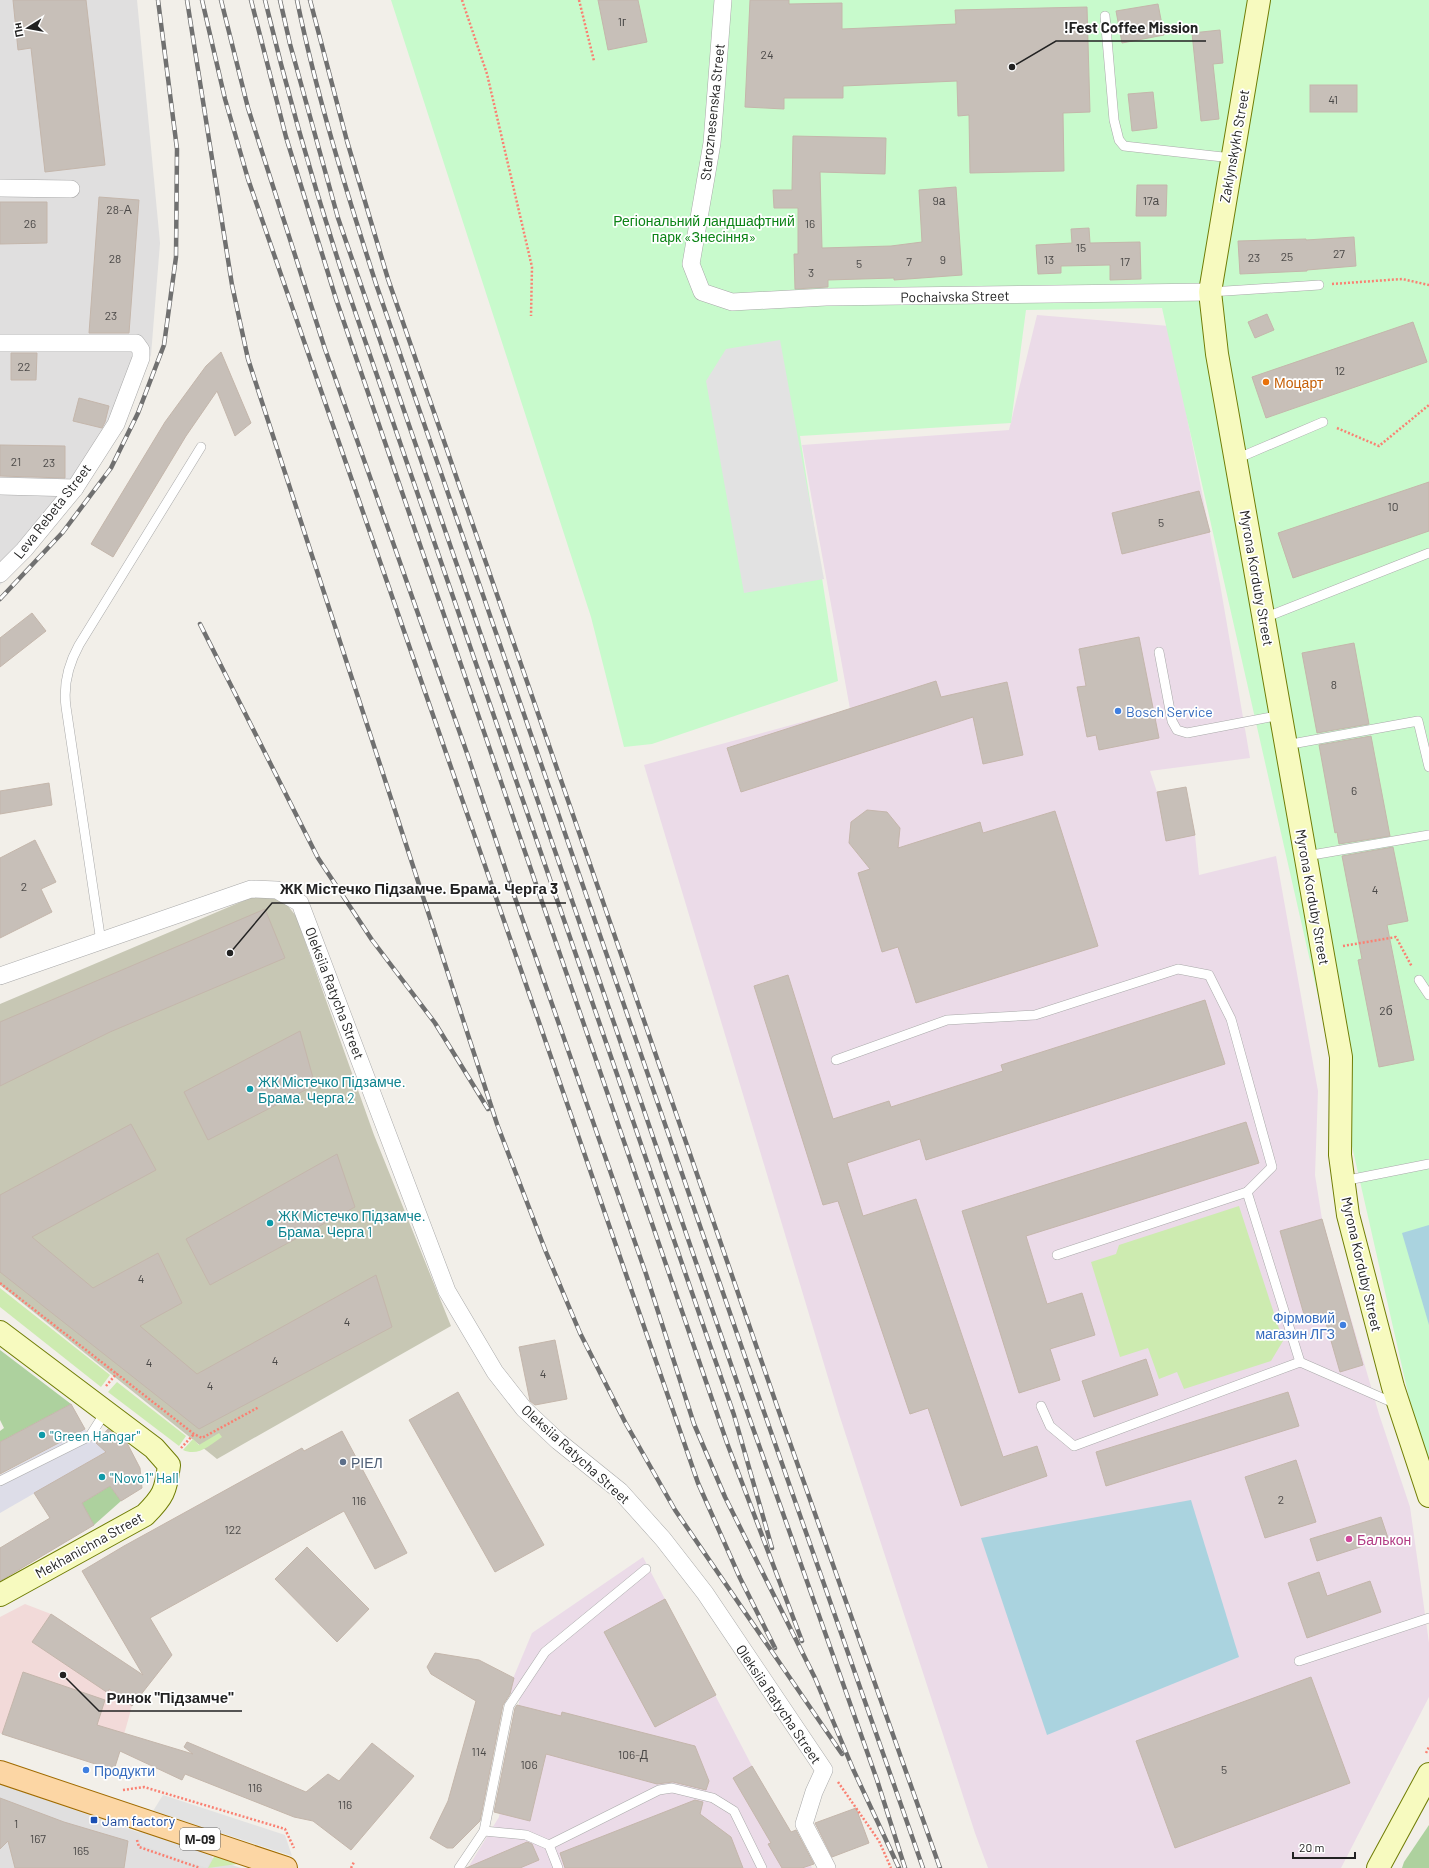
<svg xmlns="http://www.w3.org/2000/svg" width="1429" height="1868" font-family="Barlow,sans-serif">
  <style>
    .residential { fill: #e0dfdf }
    .commercial { fill: #f2dad9 }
    .industrial { fill: #ebdbe8 }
    .construction { fill: #c7c7b4 }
    .grass { fill: #cdebb0 }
    .forest { fill: #add19e }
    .park { fill: #c8facc }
    .parking { fill: #e2e2e2 }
    .plaza { fill: #dddde8 }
    .water { fill: #aad3df }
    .building { fill: #c7bfb8; stroke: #c4b6ab }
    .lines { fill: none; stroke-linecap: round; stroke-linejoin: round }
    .lane-casing { stroke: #a9a9a9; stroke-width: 10 }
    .street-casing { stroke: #a9a9a9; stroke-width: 18 }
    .secondary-casing { stroke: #707d05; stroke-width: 24 }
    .primary-casing { stroke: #a06b00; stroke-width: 24 }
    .path { stroke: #fa8072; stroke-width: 2.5; stroke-dasharray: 2 2; stroke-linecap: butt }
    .lane { stroke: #fff; stroke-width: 9 }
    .street { stroke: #fff; stroke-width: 17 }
    .secondary { stroke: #f7fabf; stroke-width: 22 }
    .primary { stroke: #fcd6a4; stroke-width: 22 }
    .rail-casing { stroke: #707070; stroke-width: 4.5 }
    .rail { stroke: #fff; stroke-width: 3; stroke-dasharray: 9; stroke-linecap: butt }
    .food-dot { fill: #e8710a; stroke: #fff; stroke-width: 1.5 }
    .shop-dot { fill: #3f7fe0; stroke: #fff; stroke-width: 1.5 }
    .culture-dot { fill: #0f9aa8; stroke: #fff; stroke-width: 1.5 }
    .service-dot { fill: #5c6f8a; stroke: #fff; stroke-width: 1.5 }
    .hotel-dot { fill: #d1479c; stroke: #fff; stroke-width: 1.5 }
    .transit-dot { fill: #1a4fb4; stroke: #fff; stroke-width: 1.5 }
    .labels { text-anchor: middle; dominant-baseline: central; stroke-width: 3.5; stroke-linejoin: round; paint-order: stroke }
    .number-label { font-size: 12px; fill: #4b4948 }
    .shield { fill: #fff; stroke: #646464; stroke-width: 1 }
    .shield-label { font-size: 13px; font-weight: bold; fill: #222 }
    .street-label { font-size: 14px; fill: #222; stroke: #fff }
    .park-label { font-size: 14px; fill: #0c8416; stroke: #fff }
    .food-label { font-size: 14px; fill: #c56008; stroke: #fff; text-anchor: start }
    .shop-label { font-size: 14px; fill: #366cbe; stroke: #fff; text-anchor: start }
    .culture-label { font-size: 14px; fill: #0d838f; stroke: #fff; text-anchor: start }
    .service-label { font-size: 14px; fill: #4e5e75; stroke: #fff; text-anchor: start }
    .hotel-label { font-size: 14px; fill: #b23c85; stroke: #fff; text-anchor: start }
    .transit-label { font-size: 14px; fill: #164399; stroke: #fff; text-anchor: start }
    .leader { fill: none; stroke: #222; stroke-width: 1.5 }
    .callout-dot { fill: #222; stroke: #fff; stroke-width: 1.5 }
    .callout-label { font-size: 15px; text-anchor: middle; font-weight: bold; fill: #222; stroke: #fff; stroke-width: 3.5; stroke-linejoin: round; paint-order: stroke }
  </style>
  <rect width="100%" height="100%" fill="#f2efe9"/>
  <g class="residential">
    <polygon points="0,0 137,0 160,243 151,355 129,413 82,490 0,585"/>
    <polygon points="0,1784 241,1868 0,1868"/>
  </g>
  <polygon class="commercial" points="25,1604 51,1614 103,1648 108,1661 145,1689 132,1706 114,1770 0,1733 0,1617"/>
  <g class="industrial">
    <polygon points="1037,315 1169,326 1220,584 1250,758 1150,771 1157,792 1186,787 1195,835 1199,875 1276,856 1318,1091 1315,1175 1322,1219 1379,1414 1410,1507 1429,1643 1429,1697 1341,1868 988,1868 975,1833 839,1414 644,765 850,709 802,445 1009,430"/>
    <polygon points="643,1557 752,1766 812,1868 470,1868 469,1866 499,1817 520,1697 507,1693 532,1633"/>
  </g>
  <polygon class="construction" points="257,895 269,895 284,901 296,916 374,1135 451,1326 217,1459 0,1285 0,1004"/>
  <g class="grass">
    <polygon points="1239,1206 1283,1341 1271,1361 1184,1389 1177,1372 1159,1379 1148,1348 1120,1357 1091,1262 1116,1254 1119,1245"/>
    <polygon points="0,1288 110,1375 101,1387 0,1307"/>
    <polygon points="117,1382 186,1436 179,1446 108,1392"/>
    <path d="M219,1433L222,1437C210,1445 198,1457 183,1450L193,1439L199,1445Z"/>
    <polygon points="216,1853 245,1863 208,1868"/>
  </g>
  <g class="forest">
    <polygon points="0,1350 71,1404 0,1442 0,1431 4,1428 0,1420"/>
    <polygon points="110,1486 121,1501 94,1525 82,1503"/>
    <polygon points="1429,1825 1429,1868 1402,1868 1404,1862"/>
  </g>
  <polygon class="park" points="391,0 1429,0 1429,1472 1415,1424 1162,308 1026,310 1011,423 800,436 838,681 652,744 624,747 591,617"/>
  <g class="parking">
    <polygon points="780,340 824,579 744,593 706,381 726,349"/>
    <polygon points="163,1795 285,1835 292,1856 153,1811"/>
    <polygon points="138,1826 215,1852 207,1868 141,1845"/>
  </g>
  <polygon class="plaza" points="85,1429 96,1443 106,1452 0,1513 0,1475"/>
  <g class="water">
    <polygon points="1429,1225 1429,1325 1402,1233"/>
    <polygon points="1191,1500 1239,1657 1047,1735 981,1538"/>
  </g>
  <g class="building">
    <polygon points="13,0 86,0 105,165 45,172 31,48 18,50"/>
    <polygon points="598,0 638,0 647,42 608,50"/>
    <polygon points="750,0 789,0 789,4 842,3 842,29 956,24 955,10 1087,7 1090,112 1063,113 1064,171 970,173 969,115 958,116 957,81 843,86 843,98 784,98 784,109 745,107"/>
    <polygon points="1158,4 1164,35 1122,43 1116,11"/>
    <polygon points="1220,30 1223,63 1213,64 1219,119 1201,121 1192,33"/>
    <rect x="1310" y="85" width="47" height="27"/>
    <polygon points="1153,92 1157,128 1132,131 1128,94"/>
    <polygon points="793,136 886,138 885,174 820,172 822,248 891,246 922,242 919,190 956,187 962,275 894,280 894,278 828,280 828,287 795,289 794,254 798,254 798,208 774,208 773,190 792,190"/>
    <polygon points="1137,185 1167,185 1166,216 1136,216"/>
    <polygon points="99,197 139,200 129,333 89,333"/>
    <polygon points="0,202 47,202 47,243 0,244"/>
    <polygon points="1089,228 1090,243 1140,242 1141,279 1110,280 1110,265 1061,266 1061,273 1038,274 1036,245 1072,243 1071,229"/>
    <polygon points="1354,237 1356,266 1307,270 1307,271 1240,274 1238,241 1306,239 1306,240"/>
    <polygon points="1267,314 1274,330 1255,338 1248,322"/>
    <polygon points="1413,322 1427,362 1266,418 1252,377"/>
    <polygon points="221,352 251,423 235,436 217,391 186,436 113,557 91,544 165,422 206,366"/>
    <polygon points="11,353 37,353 36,380 11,380"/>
    <polygon points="79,398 109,406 105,422 102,428 73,421"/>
    <polygon points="0,445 65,446 65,478 0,476"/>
    <polygon points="1429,482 1429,531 1293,578 1278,533"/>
    <polygon points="1199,491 1210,532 1122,554 1112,513"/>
    <polygon points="32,613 46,631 0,667 0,638"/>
    <polygon points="1139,637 1159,738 1099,750 1096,735 1087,737 1077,687 1086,686 1079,649"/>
    <polygon points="1354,643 1369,724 1317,733 1302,653"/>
    <polygon points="936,681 941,697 1007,682 1023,755 983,764 973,717 741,792 727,748"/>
    <polygon points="1371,736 1390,836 1339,844 1337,832 1335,833 1319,745"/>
    <polygon points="49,783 52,805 0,814 0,791"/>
    <polygon points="1186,787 1195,835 1166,841 1157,792"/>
    <polygon points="867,810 887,812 900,828 898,848 980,822 983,833 1055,811 1098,946 916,1003 898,947 882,952 858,873 870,869 849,843 851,822"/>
    <polygon points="35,840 56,882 41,889 52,912 0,938 0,858"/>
    <polygon points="1393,847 1408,921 1387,925 1414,1060 1379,1067 1358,960 1362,959 1342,856"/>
    <polygon points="265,909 285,958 110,1032 0,1086 0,1022"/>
    <polygon points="788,975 833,1119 889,1101 891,1107 1003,1071 1001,1065 1205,1000 1225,1064 926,1160 920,1139 847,1163 863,1216 916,1199 1003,1457 1037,1446 1047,1476 961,1506 928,1408 910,1414 838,1201 823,1205 754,986"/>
    <polygon points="300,1031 315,1085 208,1140 184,1092"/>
    <polygon points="1246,1122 1259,1163 1026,1236 1047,1304 1082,1293 1095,1335 1050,1349 1060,1380 1019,1393 962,1211"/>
    <polygon points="131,1124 156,1170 32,1237 93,1288 158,1253 182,1303 140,1326 197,1374 376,1275 392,1327 199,1429 0,1272 0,1195"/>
    <polygon points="337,1154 355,1207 210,1285 186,1239"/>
    <polygon points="1322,1219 1363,1365 1340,1372 1323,1313 1305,1318 1280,1231"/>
    <polygon points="555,1340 567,1399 535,1405 530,1401 519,1347"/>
    <polygon points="1146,1359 1158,1395 1094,1417 1082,1381"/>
    <polygon points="458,1392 544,1545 495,1572 409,1420"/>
    <polygon points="1288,1392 1299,1426 1106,1486 1096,1452"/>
    <polygon points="71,1404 85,1429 0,1474 0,1442"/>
    <polygon points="108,1429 127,1443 140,1468 142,1488 121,1501 110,1486 82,1503 94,1525 0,1581 0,1548 50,1518 34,1493 106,1452 96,1443"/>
    <polygon points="342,1431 407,1553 375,1569 344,1511 150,1618 172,1655 132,1706 109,1689 108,1693 32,1642 51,1614 143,1675 82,1571 124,1546 302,1448 304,1451"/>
    <polygon points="1296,1460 1316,1522 1265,1538 1245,1477"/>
    <polygon points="1381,1517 1388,1538 1317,1561 1310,1539"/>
    <polygon points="307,1547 369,1609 337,1642 275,1579"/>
    <polygon points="1319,1572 1327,1596 1370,1581 1381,1612 1307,1638 1288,1583"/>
    <polygon points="665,1599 716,1695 655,1727 604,1632"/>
    <polygon points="435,1653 479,1660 514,1678 510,1694 503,1705 480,1821 453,1848 447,1848 430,1838 448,1801 476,1701 431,1674 427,1667"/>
    <polygon points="23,1672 105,1700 97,1725 193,1754 184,1747 187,1742 306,1792 328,1774 339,1781 372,1743 414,1776 351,1850 313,1821 294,1817 185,1774 182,1780 120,1751 114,1770 2,1734"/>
    <polygon points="1311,1677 1350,1783 1175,1848 1136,1741"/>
    <polygon points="517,1705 561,1716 562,1712 695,1746 709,1781 706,1790 673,1782 657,1784 546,1754 530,1821 494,1812 515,1708"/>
    <polygon points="752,1766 791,1832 796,1830 814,1864 802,1868 782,1868 768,1844 771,1843 733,1778"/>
    <polygon points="0,1798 64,1822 128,1841 124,1868 15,1868 8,1841 0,1849"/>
    <polygon points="695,1800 703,1802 700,1814 731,1837 743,1868 565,1868 560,1853"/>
    <polygon points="856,1808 869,1843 832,1857 815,1823"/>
    <polygon points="527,1842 532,1844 539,1860 520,1868 466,1868"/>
  </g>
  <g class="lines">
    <defs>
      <g id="lane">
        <polyline points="1105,16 1114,120 1119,140 1124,146 1232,158"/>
        <polyline points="1210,292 1319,285"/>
        <polyline points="1236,459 1323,422"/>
        <polyline points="1264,618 1429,553"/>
        <polyline points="1159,652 1172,721 1177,730 1187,733 1281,715"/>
        <polyline points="1286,745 1418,721 1429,767"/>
        <polyline points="1306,856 1429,835"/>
        <path d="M101,942L66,707C63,685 68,665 79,645L201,447"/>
        <polyline points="1419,980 1429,995"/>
        <polyline points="836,1060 947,1020 1035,1015 1178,969 1209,975 1231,1019 1272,1167 1247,1192 1300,1362"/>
        <polyline points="1343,1181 1429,1164"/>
        <polyline points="1057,1255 1247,1192"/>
        <polyline points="1041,1406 1050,1426 1074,1446 1300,1362 1396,1404"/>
        <polyline points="0,1481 90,1436 106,1411"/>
        <polyline points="1299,1661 1429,1618"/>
        <polyline points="484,1831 526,1835 549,1845 558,1868"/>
        <polyline points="549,1845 659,1790 672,1788 713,1798 734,1811 762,1868"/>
        <polyline points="459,1868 484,1831 509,1706 545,1652 646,1569"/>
      </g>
      <g id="street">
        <polyline points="723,0 712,143 691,264 702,292 732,302 826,297 1210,292"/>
        <polyline points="0,188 71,189"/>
        <polyline points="0,343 136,343 141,350 141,358 116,424 75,488 24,550 0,574"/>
        <polyline points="0,486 75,488"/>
        <polyline points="0,976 251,889 277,890 300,903 447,1291 495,1372 524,1409 558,1441 620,1491 663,1539 705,1593 824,1770 814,1792 804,1824 827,1868"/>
      </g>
      <g id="secondary">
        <polyline points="1259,0 1210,292 1217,354 1341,1057 1340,1155 1348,1215 1393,1387 1429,1496"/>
        <path d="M0,1332L154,1448L169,1465C166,1491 163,1497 145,1515L0,1595"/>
        <polyline points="1378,1868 1429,1774"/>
      </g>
      <polyline id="primary" points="0,1772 286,1868"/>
    </defs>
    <use href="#lane" class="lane-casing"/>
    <use href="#street" class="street-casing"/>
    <use href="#secondary" class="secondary-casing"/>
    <use href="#primary" class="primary-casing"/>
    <g class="path">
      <polyline points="462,0 487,74 532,267 531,316"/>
      <polyline points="579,0 594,61"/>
      <polyline points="1332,284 1402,279 1429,285"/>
      <polyline points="1337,428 1379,446 1429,405"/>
      <polyline points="1343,946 1396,937 1412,967"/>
      <polyline points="0,1283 194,1434 202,1438 259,1407"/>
      <polyline points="106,1386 117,1373"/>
      <polyline points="181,1448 194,1434"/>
      <polyline points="1426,1753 1429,1747"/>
      <polyline points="838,1782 879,1841 891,1868"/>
      <polyline points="123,1790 144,1787 285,1829 294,1848"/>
      <polyline points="137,1840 139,1847 200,1868"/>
      <polyline points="351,1868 354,1862"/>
    </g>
    <use href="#lane" class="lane"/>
    <use href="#street" class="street"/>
    <use href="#secondary" class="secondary"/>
    <use href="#primary" class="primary"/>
    <defs>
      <g id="rail">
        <polyline points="187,0 232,285 248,359 497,1124 546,1252 580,1333 625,1422 675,1510 842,1754"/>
        <polyline points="202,0 225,99 248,179 698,1483 740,1578 775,1648"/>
        <polyline points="221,0 248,108 325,349 468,756 513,892 646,1274 694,1424 725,1497 815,1678 853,1769 899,1868"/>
        <polyline points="251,0 286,137 336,299 727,1443 802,1641"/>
        <path d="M265,0C289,100 317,197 349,294L734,1415L772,1548"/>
        <polyline points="280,0 290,44 338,218 749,1417 877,1780 905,1868"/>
        <path d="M297,0C317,97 346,190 376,284L764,1412L923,1868"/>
        <polyline points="310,0 347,141 388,279 777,1406 940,1868"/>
        <polyline points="0,599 63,532 111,468 138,413 164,345 176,257 177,149 158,0"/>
        <polyline points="200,624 318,858 372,940 435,1023 488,1109"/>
      </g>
    </defs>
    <use href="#rail" class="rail-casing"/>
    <use href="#rail" class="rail"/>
  </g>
  <circle class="food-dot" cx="1266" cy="382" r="4"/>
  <g class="shop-dot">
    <circle cx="1118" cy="711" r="4"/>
    <circle cx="1343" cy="1325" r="4"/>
    <circle cx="86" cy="1770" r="4"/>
  </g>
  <g class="culture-dot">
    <circle cx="250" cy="1089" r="4"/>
    <circle cx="270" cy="1223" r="4"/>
    <circle cx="42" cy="1435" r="4"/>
    <circle cx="102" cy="1477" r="4"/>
  </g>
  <circle class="service-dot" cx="343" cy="1462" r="4"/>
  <circle class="hotel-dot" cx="1349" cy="1539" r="4"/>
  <rect class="transit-dot" x="90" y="1816" width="8" height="8" rx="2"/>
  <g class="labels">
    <g class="number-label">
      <text x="622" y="21">1г</text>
      <text x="767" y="54">24</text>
      <text x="1333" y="99">41</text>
      <text x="939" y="200">9а</text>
      <text x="1151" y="200">17а</text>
      <text x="119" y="209">28-А</text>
      <text x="30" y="223">26</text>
      <text x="810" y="223">16</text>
      <text x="1081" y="247">15</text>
      <text x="1339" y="253">27</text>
      <text x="1287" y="256">25</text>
      <text x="1254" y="257">23</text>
      <text x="115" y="258">28</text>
      <text x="943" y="259">9</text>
      <text x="1049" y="259">13</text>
      <text x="909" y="261">7</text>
      <text x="1125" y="261">17</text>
      <text x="859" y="263">5</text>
      <text x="811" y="272">3</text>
      <text x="111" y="315">23</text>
      <text x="24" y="366">22</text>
      <text x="1340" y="370">12</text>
      <text x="16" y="461">21</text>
      <text x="49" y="462">23</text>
      <text x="1393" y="506">10</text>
      <text x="1161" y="522">5</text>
      <text x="1334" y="684">8</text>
      <text x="1354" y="790">6</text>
      <text x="24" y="886">2</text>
      <text x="1375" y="889">4</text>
      <text x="1386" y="1010">2б</text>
      <text x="141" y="1278">4</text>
      <text x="347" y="1321">4</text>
      <text x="275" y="1360">4</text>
      <text x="149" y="1362">4</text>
      <text x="543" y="1373">4</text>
      <text x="210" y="1385">4</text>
      <text x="1281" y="1499">2</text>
      <text x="359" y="1500">116</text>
      <text x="233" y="1529">122</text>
      <text x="479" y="1751">114</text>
      <text x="633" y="1754">106-Д</text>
      <text x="529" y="1764">106</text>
      <text x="1224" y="1769">5</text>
      <text x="255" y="1787">116</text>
      <text x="345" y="1804">116</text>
      <text x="16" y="1823">1</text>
      <text x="38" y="1838">167</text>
      <text x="81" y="1850">165</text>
    </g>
    <rect class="shield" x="180" y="1828" width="40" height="22" rx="3"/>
    <g class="shield-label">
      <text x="200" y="1839">М-09</text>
    </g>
    <g class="street-label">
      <text transform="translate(712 112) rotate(-84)">Staroznesenska Street</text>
      <text transform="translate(1234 146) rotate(-80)">Zaklynskykh Street</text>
      <text transform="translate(955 296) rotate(-1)">Pochaivska Street</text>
      <text transform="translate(52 511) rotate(-52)">Leva Rebeta Street</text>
      <text transform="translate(1257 578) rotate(80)">Myrona Korduby Street</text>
      <text transform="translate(1313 897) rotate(80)">Myrona Korduby Street</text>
      <text transform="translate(335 993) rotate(69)">Oleksiia Ratycha Street</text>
      <text transform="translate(1362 1264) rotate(77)">Myrona Korduby Street</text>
      <text transform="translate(576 1454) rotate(42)">Oleksiia Ratycha Street</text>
      <text transform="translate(89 1545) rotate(-29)">Mekhanichna Street</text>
      <text transform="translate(779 1704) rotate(56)">Oleksiia Ratycha Street</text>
    </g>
    <g class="park-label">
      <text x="704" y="220">Регіональний ландшафтний<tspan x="704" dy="16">парк «Знесіння»</tspan></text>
    </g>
    <g class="food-label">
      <text x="1274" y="382">Моцарт</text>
    </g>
    <g class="shop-label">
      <text x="1126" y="711">Bosch Service</text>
      <text x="1335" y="1317" text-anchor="end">Фірмовий<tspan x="1335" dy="16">магазин ЛГЗ</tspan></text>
      <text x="94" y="1770">Продукти</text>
    </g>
    <g class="culture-label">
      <text x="258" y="1081">ЖК Містечко Підзамче.<tspan x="258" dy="16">Брама. Черга 2</tspan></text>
      <text x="278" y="1215">ЖК Містечко Підзамче.<tspan x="278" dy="16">Брама. Черга 1</tspan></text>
      <text x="50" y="1435">"Green Hangar"</text>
      <text x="110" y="1477">"Novo1" Hall</text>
    </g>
    <g class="service-label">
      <text x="351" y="1462">РІЕЛ</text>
    </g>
    <g class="hotel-label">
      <text x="1357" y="1539">Балькон</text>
    </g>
    <g class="transit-label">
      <text x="102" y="1820">Jam factory</text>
    </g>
  </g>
  <path class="leader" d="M1012 67L1056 41H1206M230 953L272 903H566M63 1675L99 1711H242"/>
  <g class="callout-dot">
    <circle cx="1012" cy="67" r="4"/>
    <circle cx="230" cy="953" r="4"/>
    <circle cx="63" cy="1675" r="4"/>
  </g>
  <g class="callout-label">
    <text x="1131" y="33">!Fest Coffee Mission</text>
    <text x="419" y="894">ЖК Містечко Підзамче. Брама. Черга 3</text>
    <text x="170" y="1703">Ринок "Підзамче"</text>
  </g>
  <g transform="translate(28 28) rotate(259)" stroke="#ffffff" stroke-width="3" paint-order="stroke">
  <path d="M0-3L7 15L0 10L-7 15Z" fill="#222222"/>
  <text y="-6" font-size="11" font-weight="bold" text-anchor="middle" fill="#222222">Пн</text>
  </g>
  <path d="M1293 1852v6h62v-6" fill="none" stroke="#222222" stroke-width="2"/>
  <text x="1299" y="1852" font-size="12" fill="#222222" stroke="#ffffff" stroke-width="3" paint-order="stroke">20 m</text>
</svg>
